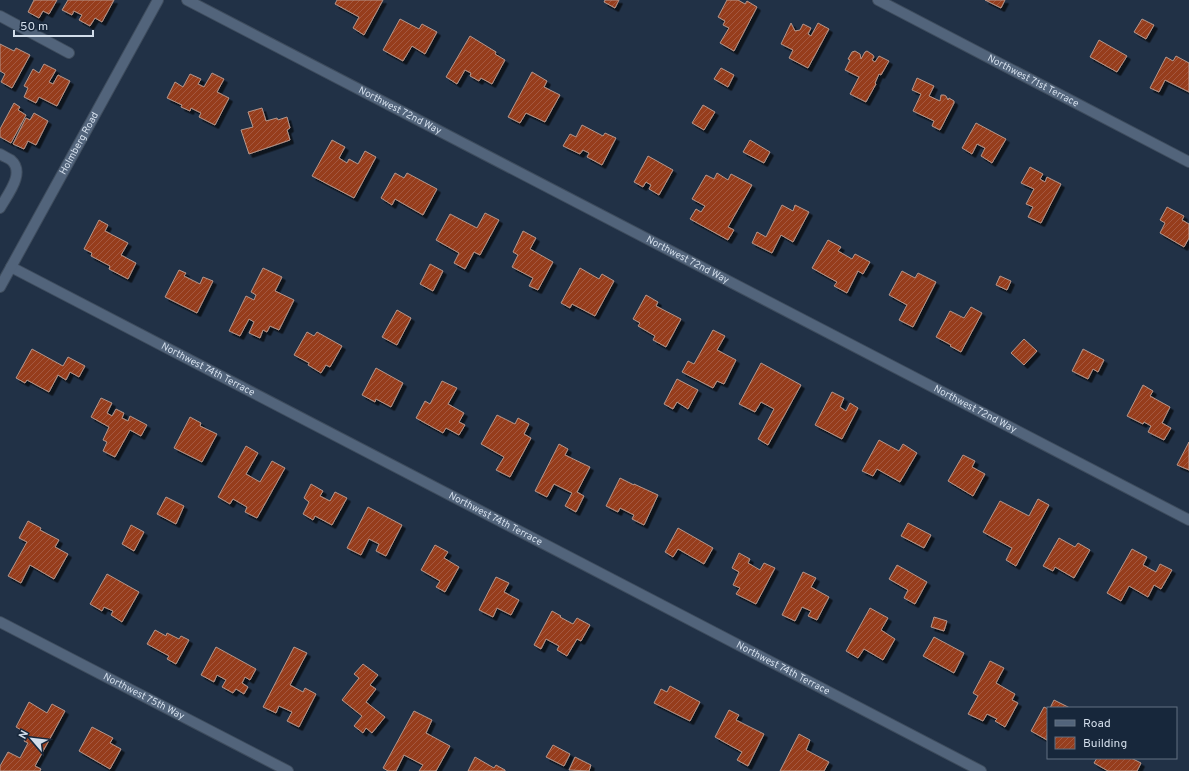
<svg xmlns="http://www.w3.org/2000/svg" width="1189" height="771" font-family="Overpass,sans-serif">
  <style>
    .building { fill: url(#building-hatch); stroke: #b6968a; filter: url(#shadow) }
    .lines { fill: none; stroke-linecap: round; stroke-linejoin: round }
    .minor-casing { stroke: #3e4c5d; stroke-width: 12 }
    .minor { stroke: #52647b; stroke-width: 10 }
    .labels { text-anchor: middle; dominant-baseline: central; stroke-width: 4; stroke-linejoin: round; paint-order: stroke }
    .street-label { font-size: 10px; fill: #d2ddea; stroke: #17273b }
  </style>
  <defs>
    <pattern id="building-hatch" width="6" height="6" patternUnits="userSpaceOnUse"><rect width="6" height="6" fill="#963e1e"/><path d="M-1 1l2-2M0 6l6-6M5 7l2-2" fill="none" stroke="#a4593f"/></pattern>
    <filter id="shadow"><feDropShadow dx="3.5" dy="3.5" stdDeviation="0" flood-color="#0009"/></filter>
  </defs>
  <rect width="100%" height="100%" fill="#213146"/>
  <g class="building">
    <polygon points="34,0 57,0 49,14 43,11 39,18 28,12"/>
    <polygon points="68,0 114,0 102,22 95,18 90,26 79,20 82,15 74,11 72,15 62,10"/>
    <polygon points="337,0 383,0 364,35 353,28 359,17 335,4"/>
    <polygon points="605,0 619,0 615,8 604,2"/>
    <polygon points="727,0 738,0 745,4 747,1 757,7 734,51 720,43 729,28 723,25 725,21 718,17"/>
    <polygon points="985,0 1005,0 1001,8"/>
    <polygon points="400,19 419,29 422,24 437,32 425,54 412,46 403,61 383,50"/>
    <polygon points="1142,19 1154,25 1146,39 1134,32"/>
    <polygon points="791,23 795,31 800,30 803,24 811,28 808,34 811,36 818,23 829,29 808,68 789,58 793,50 781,44"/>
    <polygon points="470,36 496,52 495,54 505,60 492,84 481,78 479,81 470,76 471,73 465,70 457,84 446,77"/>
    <polygon points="1099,40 1127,56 1117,72 1090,57"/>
    <polygon points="0,44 14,51 16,48 30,55 12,88 1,82 5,74 0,71"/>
    <polygon points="855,51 860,54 861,59 865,52 867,51 873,55 874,57 872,60 875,62 879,56 889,61 881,75 879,74 875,83 876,84 866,102 850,94 859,77 845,70 850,60 848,59 852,52"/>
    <polygon points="1176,56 1189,63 1189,92 1165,80 1159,92 1150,88 1166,57 1173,61"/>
    <polygon points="44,64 56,70 49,82 53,84 58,75 70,81 57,106 39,97 36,103 24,97 28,88 24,86 33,69 39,73"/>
    <polygon points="721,68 734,75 728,87 714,79"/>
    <polygon points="532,72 547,81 544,87 560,95 545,122 526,113 520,123 508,117"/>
    <polygon points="212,73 224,79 217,92 229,98 215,125 199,117 201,113 191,108 190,111 181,107 182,105 167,98 175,82 183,87 190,74 201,79 198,84 204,87"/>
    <polygon points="917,78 934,86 929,96 940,101 941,95 944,95 946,96 948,100 949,98 954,101 954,103 940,130 932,126 934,121 913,111 921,94 912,90"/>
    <polygon points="14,103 20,107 18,110 26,115 11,143 0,137 0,129"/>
    <polygon points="703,105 715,112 704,130 692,123"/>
    <polygon points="262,108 266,121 277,118 278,120 287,117 290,128 287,130 290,140 249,154 241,130 253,127 248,112"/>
    <polygon points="34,113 48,121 36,145 28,141 24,149 13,144 26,118 30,120"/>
    <polygon points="976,123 1006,139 992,163 981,156 985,148 977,144 972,154 962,148"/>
    <polygon points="582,125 603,136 605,133 616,138 602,165 587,157 589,153 583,150 580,154 563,146 570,134 576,137"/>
    <polygon points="332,140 345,147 339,158 347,163 349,159 358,164 365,151 376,157 354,198 312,176"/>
    <polygon points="750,140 770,152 764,163 743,152"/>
    <polygon points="648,156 673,170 659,195 649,189 651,185 646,182 643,187 634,182"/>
    <polygon points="1030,167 1043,174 1040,179 1045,182 1047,177 1061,184 1041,223 1028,217 1033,207 1026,204 1034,189 1021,183"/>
    <polygon points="395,173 404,178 407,173 437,189 423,215 395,199 392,205 381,198"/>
    <polygon points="717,173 728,180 731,174 752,185 728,227 734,230 728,240 690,219 696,209 701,212 705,206 692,199 706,175 714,179"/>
    <polygon points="782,205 793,211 795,205 809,212 793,242 781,235 772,253 752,243 757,232 766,237"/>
    <polygon points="1167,207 1184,216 1182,220 1189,224 1189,238 1184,247 1160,233 1165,223 1160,220"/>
    <polygon points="485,213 499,220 480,255 474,252 465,269 454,263 459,253 436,240 450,214 477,228"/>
    <polygon points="99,220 108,225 105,231 128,243 121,255 136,263 128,279 109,269 110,266 91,256 92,253 84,249"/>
    <polygon points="523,231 536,238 530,249 553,262 538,290 529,286 533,278 512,267 518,255 513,252"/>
    <polygon points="828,240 841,247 838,251 852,259 855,254 870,262 863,274 858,271 847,293 834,286 837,282 812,268"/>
    <polygon points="430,264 443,271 433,291 420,284"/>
    <polygon points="263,268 282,277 275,291 294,300 279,330 270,326 267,332 263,330 260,338 249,333 254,322 249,319 240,336 229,331 246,296 254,300 256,295 251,292"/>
    <polygon points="580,268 599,279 602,274 614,281 595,316 572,304 570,308 561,303"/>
    <polygon points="179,270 186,273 184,276 200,284 203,277 213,281 197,313 165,297"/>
    <polygon points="902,271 915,278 918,273 936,282 913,327 899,320 907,305 889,295"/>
    <polygon points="1000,276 1011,281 1007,290 996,285"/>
    <polygon points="646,295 658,302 656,306 681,319 666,347 653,340 655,336 638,326 640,323 633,319"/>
    <polygon points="971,307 982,313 961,352 950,346 951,345 936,337 950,311 964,318"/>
    <polygon points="397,310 411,318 397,345 382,337"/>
    <polygon points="713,330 725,336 717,350 736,360 724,384 717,381 713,388 682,372 688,361 694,364"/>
    <polygon points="307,332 314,336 317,332 342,346 330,367 326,365 321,373 308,365 309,363 294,355"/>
    <polygon points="1024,339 1037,351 1024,365 1011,353"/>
    <polygon points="32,349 63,366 68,357 85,366 79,377 70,372 66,380 58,375 49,392 27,380 25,383 16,378"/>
    <polygon points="1083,349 1104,360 1098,372 1093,369 1088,379 1072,371"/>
    <polygon points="761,363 801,385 768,445 758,439 774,409 761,402 755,412 739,404"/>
    <polygon points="376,368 403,383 391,407 376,399 375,402 362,395"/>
    <polygon points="677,379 698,390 688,409 677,402 673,409 664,404"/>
    <polygon points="442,381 457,388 448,404 464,413 459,422 465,425 459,435 446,428 443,433 416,418 425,401 430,404"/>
    <polygon points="1143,385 1153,391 1150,396 1170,407 1162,423 1171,428 1164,440 1148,432 1151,426 1144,422 1143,424 1127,416"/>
    <polygon points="832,392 844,398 840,407 846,411 850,403 858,408 842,439 815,425"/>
    <polygon points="101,398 112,403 107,413 112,416 116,409 124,413 122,418 128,421 130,416 147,425 141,436 130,430 115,457 103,451 107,442 103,440 109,427 91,417"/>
    <polygon points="497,415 515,424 518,418 529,424 524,434 531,438 510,477 496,470 504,457 481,444"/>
    <polygon points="190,417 201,423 200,426 217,434 202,462 174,448"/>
    <polygon points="879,440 899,451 903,444 917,453 900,482 877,469 873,476 862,471"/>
    <polygon points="1189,442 1189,470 1177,465"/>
    <polygon points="559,444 568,449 565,455 590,467 577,492 584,496 576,512 565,506 572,493 554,484 547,497 535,491"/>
    <polygon points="246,446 258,453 246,474 260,482 272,461 285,468 257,518 245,512 247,507 233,499 230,504 218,497"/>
    <polygon points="963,455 975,461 972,467 985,474 973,496 948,481"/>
    <polygon points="620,478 634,485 634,484 658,495 644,525 632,519 634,515 620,508 618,512 606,506"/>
    <polygon points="311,484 323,491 320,496 330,501 335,492 347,498 332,525 315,516 313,520 303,514 309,502 304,498"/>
    <polygon points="166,497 184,506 176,524 157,514"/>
    <polygon points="1038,499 1049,505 1016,566 1006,560 1012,548 983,532 1000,501 1029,516"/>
    <polygon points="368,507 402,525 386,556 376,551 379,544 369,539 361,555 347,548"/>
    <polygon points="28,521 41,528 40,530 59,540 55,547 68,554 54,579 30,565 21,583 8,576 27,542 19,538"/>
    <polygon points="908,523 931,535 924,548 901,536"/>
    <polygon points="131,525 144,532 134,551 122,544"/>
    <polygon points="678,528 713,548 704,564 678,549 673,557 665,552"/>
    <polygon points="1059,538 1075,547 1078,543 1090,550 1074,578 1055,567 1053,571 1043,566"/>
    <polygon points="435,545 448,552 444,558 459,567 445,592 436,587 440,581 421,570"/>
    <polygon points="1132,549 1147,557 1143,565 1156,572 1160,564 1172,570 1161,589 1154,585 1148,597 1129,586 1121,601 1107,593"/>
    <polygon points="739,553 750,559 748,563 760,570 764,563 775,568 756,604 736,594 740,588 733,585 739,572 732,568"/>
    <polygon points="897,565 927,582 915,604 904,598 908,590 889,579"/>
    <polygon points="803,572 816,578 811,587 829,597 817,620 808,616 811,611 802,607 795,621 782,615"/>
    <polygon points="107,574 139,592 122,622 111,615 113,611 104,607 102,611 90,604"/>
    <polygon points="496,577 509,583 504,592 519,600 511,615 497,608 493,617 479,610"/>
    <polygon points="870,608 888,618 881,630 895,639 883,660 864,649 858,658 846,651"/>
    <polygon points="552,611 561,616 560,617 573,624 577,618 590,625 581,641 577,639 567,656 557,650 559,646 546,639 541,649 534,645"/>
    <polygon points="934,617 947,621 944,631 931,627"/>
    <polygon points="155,630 166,636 167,633 179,639 181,636 189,640 176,664 167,659 169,656 147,644"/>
    <polygon points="934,637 964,653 954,673 923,656"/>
    <polygon points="216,647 256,669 250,680 245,677 242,683 248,687 244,694 236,689 233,693 222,687 226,680 217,675 214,682 201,675"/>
    <polygon points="294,647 307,653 290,685 303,692 305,688 316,694 299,727 287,721 292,712 279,706 276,713 263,707"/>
    <polygon points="990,661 1004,668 996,683 1015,694 1012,700 1018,703 1005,727 995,721 997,719 987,714 983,721 968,714 978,696 973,693"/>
    <polygon points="363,664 378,675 370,685 376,689 366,702 385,717 372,733 366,728 363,733 354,726 362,716 342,700 359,678 354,674"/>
    <polygon points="670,686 700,702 690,721 654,703 661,689 667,692"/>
    <polygon points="1054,700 1070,708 1050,708"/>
    <polygon points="29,702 47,713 52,704 65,711 35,766 41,769 40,771 0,771 0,766 8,752 20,758 28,743 24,741 28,734 16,727"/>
    <polygon points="1044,707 1048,709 1047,740 1031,731"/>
    <polygon points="729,710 739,715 736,720 764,734 748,766 737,760 742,752 715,737"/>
    <polygon points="414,711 432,720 426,733 450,746 436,771 419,771 423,765 404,755 396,771 388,771 383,768"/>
    <polygon points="92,727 113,738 110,743 121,749 110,769 79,751"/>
    <polygon points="799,734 810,740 806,750 829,762 824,771 780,771"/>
    <polygon points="553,745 570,754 564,766 546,757"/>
    <polygon points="475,757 494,768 496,765 505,770 505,771 468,771"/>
    <polygon points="575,757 591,765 589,771 569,770"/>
    <polygon points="1097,758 1131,758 1141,763 1137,771 1108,771 1094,763"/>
  </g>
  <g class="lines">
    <defs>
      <g id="minor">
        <path id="s1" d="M187,0L1189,520"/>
        <path id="s2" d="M878,0L1189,162"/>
        <polyline points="0,16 69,53"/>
        <path d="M0,154C3,156 8,158 11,160C26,173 7,195 0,208"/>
        <path id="s3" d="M11,267L981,771"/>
        <path id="s4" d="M0,287L158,0"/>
        <path id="s5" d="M0,622L288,771"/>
      </g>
    </defs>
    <use href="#minor" class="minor-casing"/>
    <use href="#minor" class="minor"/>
  </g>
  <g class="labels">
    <g class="street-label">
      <text stroke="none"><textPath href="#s2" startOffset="175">Northwest 71st Terrace</textPath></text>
      <text stroke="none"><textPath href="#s1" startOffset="240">Northwest 72nd Way</textPath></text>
      <text stroke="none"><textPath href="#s4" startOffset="164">Holmberg Road</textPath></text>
      <text stroke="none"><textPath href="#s1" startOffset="564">Northwest 72nd Way</textPath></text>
      <text stroke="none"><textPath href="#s3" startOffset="222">Northwest 74th Terrace</textPath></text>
      <text stroke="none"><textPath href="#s1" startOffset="888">Northwest 72nd Way</textPath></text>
      <text stroke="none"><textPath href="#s3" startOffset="546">Northwest 74th Terrace</textPath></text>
      <text stroke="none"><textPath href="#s3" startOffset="870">Northwest 74th Terrace</textPath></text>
      <text stroke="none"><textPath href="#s5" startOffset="162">Northwest 75th Way</textPath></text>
    </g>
  </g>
  <rect x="1047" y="707" width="130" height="52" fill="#17273b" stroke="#627081"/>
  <rect x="1055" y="720" width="20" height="6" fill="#52647b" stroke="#627081"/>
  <text x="1083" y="727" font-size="12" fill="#d2ddea">Road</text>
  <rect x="1055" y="737" width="20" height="12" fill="url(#building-hatch)" stroke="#627081"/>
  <text x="1083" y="747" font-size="12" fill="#d2ddea">Building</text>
  <g transform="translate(32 739) rotate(298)" stroke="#17273b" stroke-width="3" paint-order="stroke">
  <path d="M0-3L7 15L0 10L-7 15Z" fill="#d2ddea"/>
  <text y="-6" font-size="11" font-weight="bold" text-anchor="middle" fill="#d2ddea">N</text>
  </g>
  <path d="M14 30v6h79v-6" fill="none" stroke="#d2ddea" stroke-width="2"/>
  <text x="20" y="30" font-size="12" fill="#d2ddea" stroke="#17273b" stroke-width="3" paint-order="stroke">50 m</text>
</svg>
